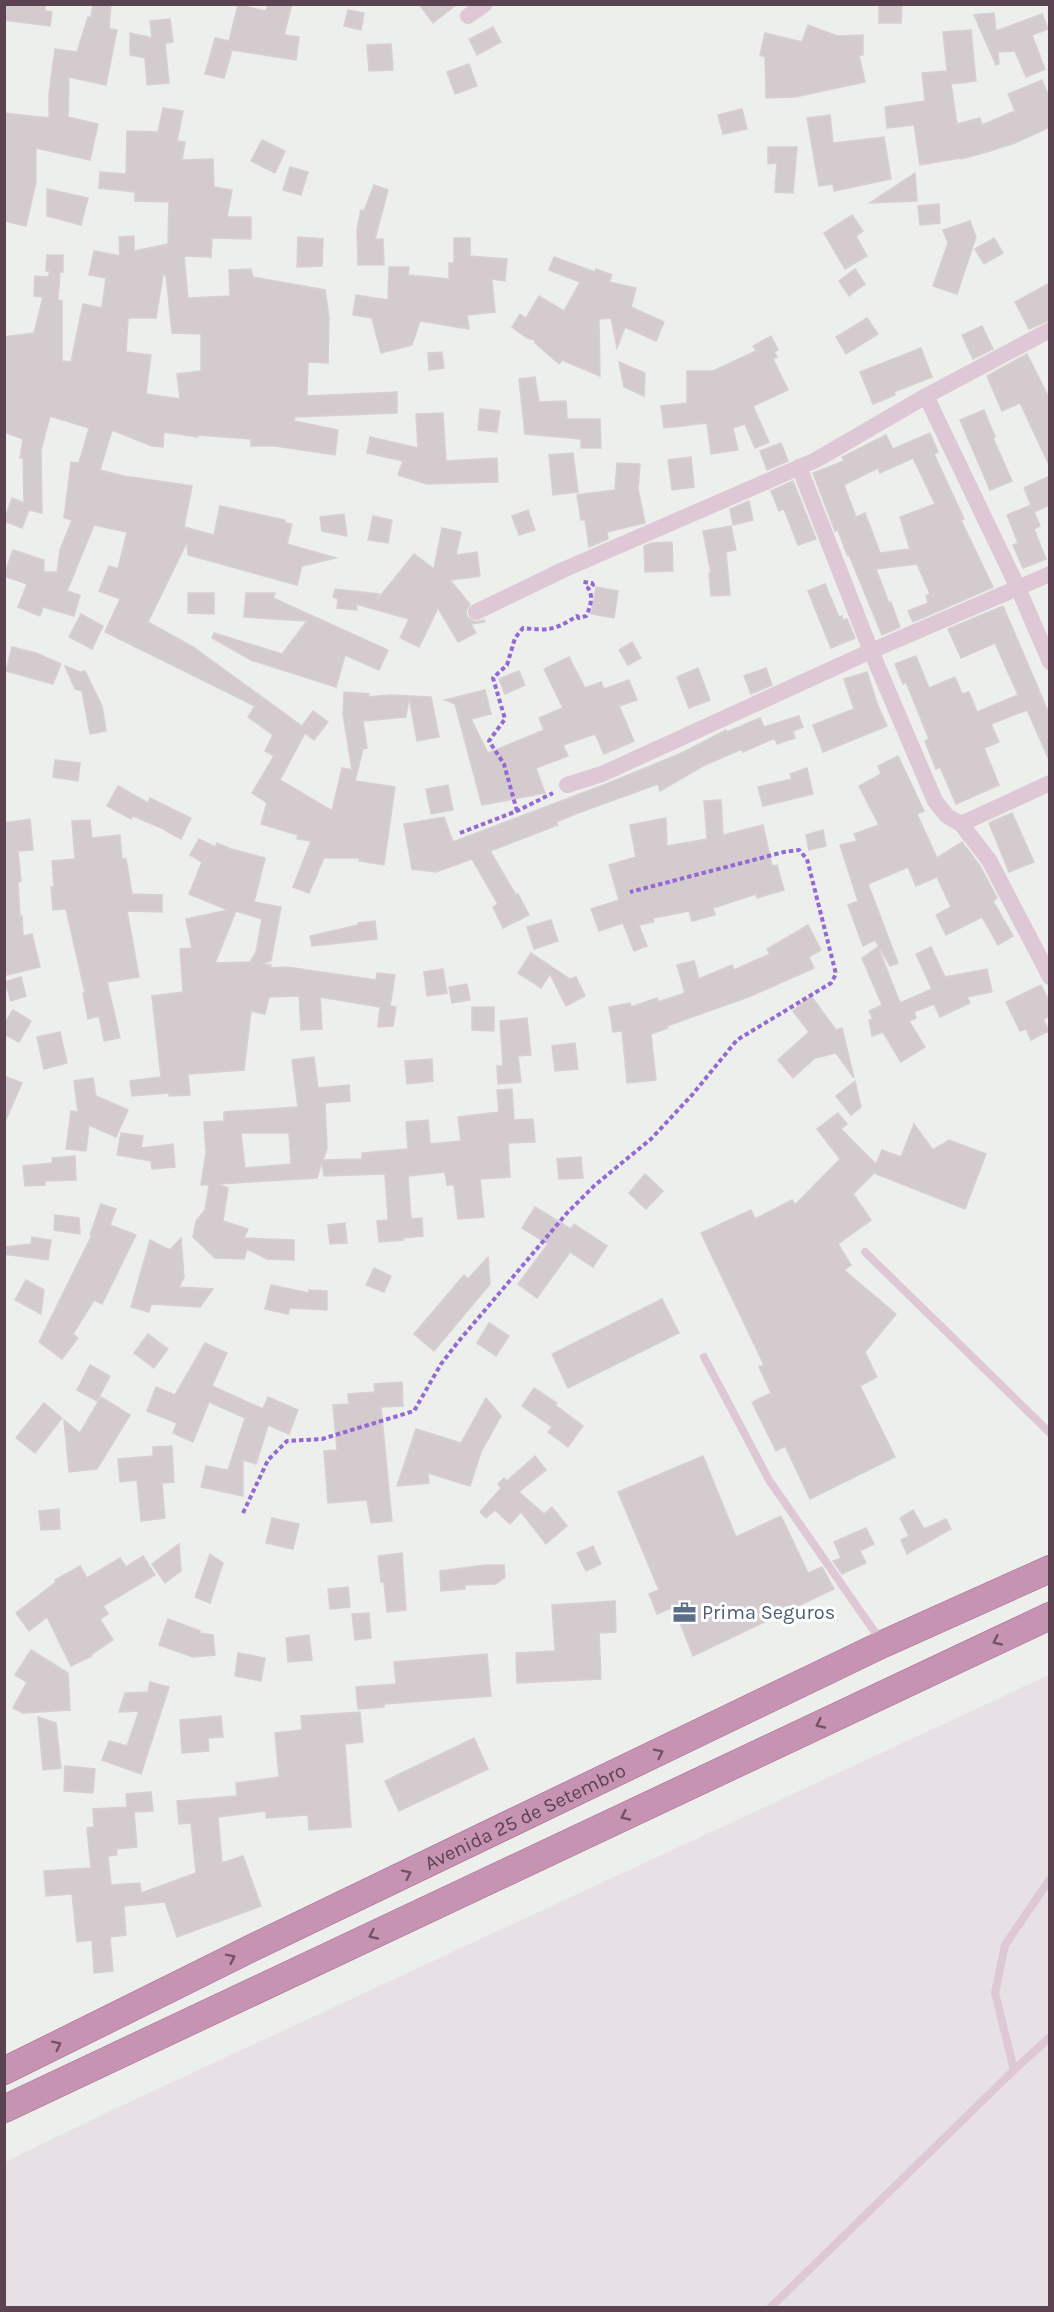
<svg xmlns="http://www.w3.org/2000/svg" width="1054" height="2312" font-family="Karla,sans-serif">
  <style>
    .airport { fill: #e7e0e4 }
    .building { fill: #d4cbce; stroke: #d8cfd3; stroke-width: 1.5; fill-rule: evenodd }
    .lines { fill: none; stroke-linecap: round; stroke-linejoin: round }
    .trunk-casing { stroke: #ac698f; stroke-width: 28 }
    .path { stroke: #9569d3; stroke-width: 4; stroke-dasharray: 4.5 3; stroke-linecap: butt }
    .service { stroke: #dec8d5; stroke-width: 8 }
    .minor { stroke: #dec8d5; stroke-width: 16 }
    .trunk { stroke: #c793b2; stroke-width: 27 }
    .oneway { stroke: #715364 }
    .labels { text-anchor: middle; dominant-baseline: central; stroke-width: 6; stroke-linejoin: round; paint-order: stroke }
    .service-label { font-size: 20px; fill: #4e5e75; stroke: #fff; text-anchor: start }
    .street-label { font-size: 20px; fill: #5b4351; stroke: #fff }
  </style>
  <rect width="100%" height="100%" fill="#ecefeb"/>
  <polygon class="airport" points="1049,1675 1049,2307 5,2308 5,2162 106,2113"/>
  <g class="building">
    <polygon points="4,4 45,4 45,11 52,12 50,26 4,20"/>
    <polygon points="93,4 111,4 109,29 117,30 106,85 69,77 68,117 98,124 90,160 36,148 36,182 26,226 4,221 4,113 49,118 49,94 55,49 77,52 88,17 91,18"/>
    <polygon points="268,4 292,4 284,35 299,37 296,60 232,50 224,78 205,74 215,38 229,41 238,5 266,11"/>
    <polygon points="419,4 457,4 433,23"/>
    <polygon points="879,6 902,6 901,23 879,23"/>
    <polygon points="348,10 364,13 361,30 344,26"/>
    <polygon points="994,13 996,31 1042,14 1048,29 1032,35 1045,69 1026,77 1015,51 998,52 999,64 996,65 974,15"/>
    <polygon points="170,19 173,42 165,43 169,83 147,85 145,58 130,55 130,33 152,38 150,21"/>
    <polygon points="808,25 837,36 863,35 863,55 859,55 865,82 795,97 766,98 765,57 760,55 765,33 802,42"/>
    <polygon points="493,27 501,42 477,55 469,39"/>
    <polygon points="971,30 976,81 951,84 957,124 980,118 982,125 1015,111 1008,94 1042,80 1050,100 1050,127 1015,143 990,151 961,159 961,158 920,165 914,125 887,128 885,107 925,101 922,73 947,71 943,32"/>
    <polygon points="391,44 393,70 369,71 367,45"/>
    <polygon points="469,64 477,86 455,94 447,72"/>
    <path d="M163,108L183,111L177,141L185,142L182,160L213,159L214,187L232,190L227,217H251V239L212,238L211,257L184,256L188,298L230,296L229,270L251,269L253,277L325,290L329,317L328,363L308,362L307,396L397,392V413L295,417L294,421L338,430L335,455L275,446H251V439L198,435L197,437L164,432L163,447L152,446L112,430L100,470L124,476L192,486L184,527L214,535L220,506L285,520V523L292,524L287,544L336,558L302,566L297,585L188,555L187,542L148,622L193,647L302,726L313,711L328,722L314,740L305,733L280,780L332,811L342,768L352,770L343,714L344,692L369,694L367,697L390,695L431,697L439,737L417,741L409,697L406,717L363,721L367,748L363,749L355,781L395,787L384,865L359,861L360,858H324L309,893L293,887L311,841L297,839L298,835L261,824L267,803L252,793L274,756L265,751L273,735L248,717L255,706L105,632L120,599L99,591L109,566L118,569L127,532L94,525L67,591L80,595L74,616L43,607L40,616L18,607L27,584L4,576L13,550L44,560V572H57L60,550L72,520L64,518L71,462L79,463L89,428L50,416L41,450L42,513L29,510L22,528L4,521L12,498L24,503L23,458H20L23,439L4,432V337L34,333L43,297L34,296L35,276L48,277L50,271H46L47,255H63V272H60L58,300L62,301V361L71,362L83,304L102,308L106,278L89,275L94,251L120,256L119,237L134,236V251L168,244L169,202L135,201V192L99,188L100,172L126,174L127,131L158,132ZM163,275H166L172,333L201,334V371L177,374L180,399L146,394L151,355L126,352L128,318H156Z"/>
    <polygon points="742,109 747,129 723,134 718,115"/>
    <polygon points="830,115 833,143 884,137 891,179 834,191 833,184 819,186 807,118"/>
    <polygon points="262,140 285,151 275,173 251,161"/>
    <polygon points="768,147 797,147 793,193 775,192 777,163 768,164"/>
    <polygon points="290,167 308,172 301,195 283,190"/>
    <polygon points="915,173 917,201 870,203"/>
    <polygon points="374,185 388,190 375,239 383,239 384,265 358,265 357,229 361,210 364,211"/>
    <polygon points="47,189 88,198 81,225 47,216"/>
    <polygon points="939,204 940,223 920,225 918,206"/>
    <polygon points="852,215 863,231 856,236 867,256 845,269 824,233"/>
    <polygon points="970,221 976,237 957,294 933,286 948,243 943,230"/>
    <polygon points="298,237 323,239 322,266 297,267"/>
    <polygon points="454,238 470,238 470,256 507,259 505,281 492,279 495,312 467,315 469,329 420,321 412,345 381,353 372,318 353,315 356,295 388,300 389,267 409,267 408,275 449,279 449,263 454,263"/>
    <polygon points="994,238 1003,253 984,264 975,249"/>
    <polygon points="554,257 595,272 596,269 612,275 609,282 636,288 631,307 664,322 656,341 625,327 617,348 611,318 599,319 600,376 562,360 559,364 535,343 535,340 527,338 512,327 520,314 526,318 539,296 564,311 580,282 549,270"/>
    <polygon points="855,269 865,284 849,296 839,281"/>
    <polygon points="1050,283 1050,320 1029,329 1015,302"/>
    <polygon points="867,318 878,334 846,354 836,337"/>
    <polygon points="982,326 993,349 973,359 962,335"/>
    <polygon points="771,336 778,350 774,352 777,357 773,359 788,390 753,406 769,442 755,448 745,424 733,428 738,450 711,454 707,423 664,428 661,406 687,403 687,371 713,371 756,351 753,346"/>
    <polygon points="921,348 932,377 894,392 895,395 873,404 860,372"/>
    <polygon points="442,352 444,368 429,370 428,353"/>
    <polygon points="1027,354 1050,400 1050,467 1020,403 1002,411 987,376"/>
    <polygon points="619,362 645,373 644,396 624,387"/>
    <polygon points="535,377 539,402 566,401 567,419 600,419 601,448 581,448 581,439 525,434 519,379"/>
    <polygon points="480,409 500,411 497,432 478,430"/>
    <polygon points="984,410 995,437 993,438 1012,481 990,490 960,420"/>
    <polygon points="443,413 446,461 497,458 498,482 427,484 398,475 403,461 367,453 370,437 418,448 416,414"/>
    <path d="M930,433L938,452L934,454L964,519L961,520L993,587L913,622L908,611L928,603L926,596L930,594L917,564L876,569L889,603L891,602L900,627L882,635L849,555H847L838,530L835,531L813,473L844,461L842,457L886,435L893,449ZM913,458L935,504L900,517L910,549L880,553L865,513L856,517L844,485L878,468L880,473Z"/>
    <polygon points="781,443 788,461 767,470 760,451"/>
    <polygon points="573,453 578,492 553,495 549,455"/>
    <polygon points="691,457 694,487 672,490 668,460"/>
    <polygon points="617,463 640,464 638,489 645,523 607,532 608,539 589,547 585,520 581,520 577,495 615,490"/>
    <polygon points="1050,476 1050,505 1034,512 1032,507 1040,526 1034,529 1046,559 1023,568 1013,545 1018,543 1007,515 1031,505 1024,488"/>
    <polygon points="793,481 816,539 798,545 784,509 779,511 771,491"/>
    <polygon points="749,501 753,520 733,525 730,509"/>
    <polygon points="528,510 535,530 519,535 512,516"/>
    <polygon points="344,514 347,536 322,531 320,517"/>
    <polygon points="373,516 392,520 388,543 368,540"/>
    <polygon points="731,526 736,550 726,552 730,595 711,596 709,573 711,573 703,531"/>
    <polygon points="442,528 461,532 456,555 477,552 480,576 450,580 470,604 466,611 467,617 475,622 484,620 485,622 471,624 476,633 458,642 438,608 419,647 400,638 409,619 356,604 357,610 337,608 338,599 333,597 335,589 379,594 377,600 414,554 434,569"/>
    <polygon points="672,542 673,571 645,572 644,546 652,543"/>
    <polygon points="825,584 839,617 842,616 843,620 847,619 855,638 831,648 808,591"/>
    <polygon points="596,587 618,591 614,618 591,614"/>
    <polygon points="188,593 214,593 214,614 188,613"/>
    <polygon points="246,593 275,593 273,598 388,650 379,670 345,655 336,687 251,660 212,638 214,633 282,654 307,621 244,617"/>
    <polygon points="1003,606 1050,716 1050,762 1027,710 991,724 999,742 984,748 999,785 956,804 940,767 936,769 925,741 929,739 906,682 903,684 895,664 916,656 929,688 955,677 962,694 969,692 977,712 1018,695 995,643 961,658 948,629"/>
    <polygon points="81,614 103,626 92,649 69,637"/>
    <polygon points="632,642 641,658 628,665 619,650"/>
    <polygon points="12,647 36,653 61,664 53,684 6,671"/>
    <polygon points="569,657 585,688 601,682 604,689 629,680 637,700 619,706 634,741 604,754 595,734 563,745 568,756 536,768 545,793 482,805 455,704 445,700 485,690 491,714 471,719 488,753 544,730 539,718 563,708 544,669"/>
    <polygon points="65,666 80,672 85,671 102,706 106,731 90,734 82,691 75,689"/>
    <polygon points="698,668 710,700 689,708 677,677"/>
    <polygon points="766,668 772,685 751,694 744,676"/>
    <polygon points="519,671 525,685 505,694 499,679"/>
    <polygon points="867,672 878,706 887,726 823,752 813,725 854,709 844,679"/>
    <polygon points="799,716 803,727 793,731 795,738 777,744 775,738 743,752 742,749 703,766 660,791 658,784 578,813 556,822 558,825 490,851 516,895 518,894 529,915 503,928 493,907 498,904 472,859 436,872 412,869 404,824 444,817 453,842 606,784 684,752 726,730 727,732 760,718 764,727"/>
    <polygon points="898,756 924,811 917,814 937,858 962,842 980,866 997,898 993,901 1013,936 998,945 982,917 946,935 936,915 951,907 937,877 916,886 908,867 868,884 898,963 890,966 875,940 863,946 848,905 858,901 840,845 857,841 854,834 879,825 859,786 881,774 878,766"/>
    <polygon points="55,760 80,763 78,781 53,777"/>
    <polygon points="807,768 813,794 763,806 758,787 792,779 790,774"/>
    <polygon points="448,785 453,810 431,814 426,789"/>
    <polygon points="118,786 148,803 150,798 191,818 181,839 166,831 166,830 133,816 131,819 107,806"/>
    <polygon points="721,800 723,835 763,825 772,866 777,865 784,890 757,898 756,894 713,908 715,915 692,921 689,911 653,918 654,922 639,925 647,946 634,951 623,923 599,931 591,909 619,900 609,865 636,857 630,825 666,818 667,846 707,839 704,801"/>
    <polygon points="1012,813 1034,862 1009,872 989,823"/>
    <polygon points="30,819 33,850 18,851 21,881 18,882 20,917 22,916 23,936 32,934 40,967 7,975 4,963 4,823"/>
    <polygon points="90,820 92,838 120,835 122,859 126,859 132,894 162,895 162,912 127,911 139,977 107,982 120,1038 104,1041 99,1016 88,1019 83,993 85,993 66,909 53,910 51,887 54,887 52,861 75,859 72,821"/>
    <polygon points="823,830 826,846 809,850 806,835"/>
    <path d="M199,839L215,847L217,843L231,849L265,858L254,902L281,907L271,961L261,964L271,965L270,968L287,967L376,980L377,973L395,975L390,1006L396,1007L393,1026L378,1027L380,1007L320,997L322,1029L301,1030L299,996L269,997L265,1014L251,1011L244,1070L188,1074L190,1095L169,1096V1093L132,1096L130,1081L161,1077L152,996L183,992L180,949L192,948L186,919L228,910L189,894L202,862L190,855ZM236,911L262,919L256,952L250,962L215,963Z"/>
    <polygon points="551,920 558,941 534,949 527,927"/>
    <polygon points="375,921 377,939 312,946 310,936 358,925 358,923"/>
    <polygon points="808,925 821,950 809,957 814,968 751,996 667,1026 668,1028 651,1034 656,1080 627,1083 622,1031 613,1032 609,1007 630,1003 631,1007 657,998 658,1002 685,993 677,965 694,961 699,979 732,965 734,970 770,954 767,949"/>
    <polygon points="878,947 900,1003 932,989 916,954 931,947 945,977 987,969 992,992 967,997 970,1003 940,1017 934,1004 914,1012 916,1018 909,1021 925,1047 901,1062 883,1032 872,1036 869,1020 873,1019 869,1011 882,1005 862,958"/>
    <polygon points="531,953 570,979 576,977 585,996 566,1006 550,974 541,988 518,973"/>
    <polygon points="443,969 447,993 427,996 424,972"/>
    <polygon points="21,977 26,996 11,1001 5,982"/>
    <polygon points="467,984 470,1000 452,1003 449,987"/>
    <polygon points="1041,985 1050,1003 1050,1016 1043,1019 1049,1031 1031,1040 1026,1029 1020,1031 1006,1002"/>
    <polygon points="811,996 836,1030 842,1028 854,1078 836,1053 815,1058 793,1078 778,1060 809,1032 793,1011"/>
    <polygon points="472,1007 494,1007 494,1031 472,1030"/>
    <polygon points="13,1010 31,1021 19,1042 4,1034 4,1024"/>
    <polygon points="527,1018 531,1055 518,1056 521,1082 498,1084 497,1066 503,1066 500,1021"/>
    <polygon points="60,1032 67,1063 44,1069 37,1037"/>
    <polygon points="575,1043 578,1069 555,1071 552,1046"/>
    <path d="M314,1057L318,1088L349,1085L350,1101L325,1103L327,1149L323,1160L362,1159V1153L408,1149L406,1122L428,1120L430,1144L461,1141L458,1117L499,1112L497,1090L512,1089L514,1120L533,1119L535,1142L508,1143L510,1177L480,1179L484,1217L458,1219L454,1185H447L445,1172L408,1176L411,1219L422,1218L423,1236L403,1238V1240L379,1242L377,1221L388,1220L385,1174L324,1176L322,1162L317,1178L218,1184L228,1188L223,1221L248,1229L244,1238L294,1240V1260L267,1259L247,1249L244,1259L215,1258L193,1237L196,1221L205,1210L209,1185H201L206,1153L204,1122L224,1121V1112L298,1107L292,1060ZM241,1133H289L291,1164L245,1168Z"/>
    <polygon points="432,1059 433,1081 407,1084 405,1061"/>
    <polygon points="4,1076 22,1083 4,1124"/>
    <polygon points="93,1078 96,1096 128,1110 116,1137 89,1125 86,1151 66,1149 71,1111 78,1112 74,1081"/>
    <polygon points="855,1081 861,1107 851,1115 836,1096"/>
    <polygon points="838,1113 847,1124 841,1129 876,1164 882,1150 901,1157 914,1124 933,1150 949,1140 986,1154 965,1209 874,1173 853,1194 871,1220 838,1244 851,1265 844,1270 896,1314 865,1352 877,1377 860,1386 895,1457 810,1499 785,1446 776,1451 752,1402 771,1393 759,1367 764,1365 701,1233 751,1210 755,1219 792,1200 795,1205 840,1159 817,1129"/>
    <polygon points="121,1133 143,1136 141,1148 173,1144 175,1167 152,1169 151,1161 117,1155"/>
    <polygon points="75,1156 76,1180 45,1181 45,1185 25,1186 23,1166 52,1163 52,1158"/>
    <polygon points="581,1157 583,1178 559,1179 557,1159"/>
    <polygon points="645,1174 663,1191 646,1209 629,1193"/>
    <polygon points="101,1204 116,1209 110,1225 136,1235 102,1304 94,1300 73,1334 78,1338 62,1359 39,1342 92,1235 90,1235"/>
    <polygon points="535,1207 571,1229 574,1224 607,1246 593,1267 570,1252 537,1298 518,1284 548,1244 522,1228"/>
    <polygon points="55,1215 79,1218 80,1234 54,1230"/>
    <polygon points="345,1223 347,1243 330,1244 328,1225"/>
    <polygon points="32,1237 51,1240 48,1260 4,1254 4,1247 31,1244"/>
    <polygon points="181,1238 184,1277 179,1287 213,1289 200,1307 151,1304 149,1312 131,1307 150,1240 170,1250"/>
    <polygon points="488,1257 490,1284 434,1351 414,1334 464,1275 468,1279"/>
    <polygon points="374,1268 391,1276 384,1292 366,1285"/>
    <polygon points="26,1280 44,1290 41,1314 15,1300"/>
    <polygon points="271,1285 309,1293 309,1290 327,1291 327,1310 290,1308 288,1314 265,1309"/>
    <polygon points="662,1299 679,1333 568,1388 552,1354"/>
    <polygon points="489,1323 509,1336 496,1356 477,1343"/>
    <polygon points="148,1334 168,1349 154,1368 134,1353"/>
    <polygon points="205,1343 227,1353 212,1386 263,1409 268,1397 298,1410 289,1434 268,1425 256,1464 243,1460 243,1496 201,1487 206,1466 228,1470 245,1418 209,1402 193,1442 173,1433 177,1423 147,1411 156,1387 175,1395"/>
    <polygon points="90,1365 110,1376 97,1401 77,1390"/>
    <polygon points="402,1382 403,1406 381,1407 392,1521 371,1523 367,1500 328,1503 324,1451 337,1450 333,1405 349,1404 348,1394 375,1392 374,1384"/>
    <polygon points="534,1388 557,1403 555,1405 583,1426 568,1447 548,1432 552,1427 522,1406"/>
    <polygon points="101,1397 130,1415 97,1469 69,1472 64,1420 80,1433"/>
    <polygon points="486,1398 501,1416 481,1452 470,1486 428,1473 429,1483 397,1486 416,1429 461,1443"/>
    <polygon points="44,1403 62,1418 35,1453 16,1438"/>
    <polygon points="172,1446 174,1482 162,1483 165,1518 141,1521 137,1480 120,1482 118,1459 153,1456 153,1447"/>
    <polygon points="535,1456 546,1470 519,1492 544,1514 552,1507 567,1526 546,1544 521,1512 510,1524 495,1510 486,1518 480,1512 501,1488 498,1484 504,1478 507,1481"/>
    <polygon points="703,1456 736,1537 781,1516 808,1573 822,1567 834,1589 693,1656 674,1607 657,1614 649,1594 659,1590 618,1492"/>
    <polygon points="59,1509 60,1529 41,1530 39,1511"/>
    <polygon points="913,1510 924,1529 946,1519 951,1529 907,1554 901,1540 909,1536 900,1518"/>
    <polygon points="272,1518 299,1524 293,1549 266,1543"/>
    <polygon points="866,1528 874,1544 860,1551 866,1563 842,1574 833,1561 841,1558 834,1542"/>
    <polygon points="179,1544 181,1571 165,1583 152,1564"/>
    <polygon points="593,1546 601,1564 586,1571 577,1553"/>
    <polygon points="402,1553 406,1610 387,1612 384,1582 381,1582 378,1556"/>
    <polygon points="210,1554 223,1563 210,1603 195,1597"/>
    <polygon points="143,1556 155,1575 103,1606 108,1614 100,1619 113,1640 92,1654 92,1656 71,1666 47,1617 29,1631 16,1613 56,1582 55,1580 80,1566 87,1578 120,1558 126,1567"/>
    <polygon points="486,1565 504,1565 505,1577 496,1584 465,1585 465,1589 441,1591 440,1571"/>
    <polygon points="348,1587 350,1607 330,1609 328,1589"/>
    <polygon points="615,1601 616,1632 599,1633 601,1679 517,1683 516,1653 555,1651 552,1605"/>
    <polygon points="369,1613 371,1638 355,1640 352,1614"/>
    <polygon points="168,1619 200,1631 199,1633 213,1635 215,1655 193,1657 159,1645"/>
    <polygon points="309,1635 312,1660 288,1662 286,1638"/>
    <polygon points="31,1650 68,1673 70,1710 23,1713 13,1708 27,1682 15,1675"/>
    <polygon points="238,1653 265,1658 261,1681 235,1676"/>
    <polygon points="487,1654 491,1696 384,1704 384,1707 358,1709 356,1687 396,1684 394,1662"/>
    <polygon points="150,1682 169,1687 141,1774 102,1760 109,1741 127,1746 139,1711 119,1712 125,1693 148,1692"/>
    <polygon points="360,1712 363,1742 345,1744 351,1827 309,1830 308,1815 266,1818 266,1811 218,1817 222,1863 243,1856 261,1906 177,1937 165,1902 124,1906 126,1935 110,1937 113,1971 94,1973 92,1940 77,1942 72,1894 46,1896 44,1871 91,1868 87,1828 94,1827 93,1809 127,1807 126,1794 151,1792 153,1811 134,1812 137,1847 116,1849 117,1855 108,1856 111,1885 140,1883 141,1893 196,1873 191,1823 179,1824 177,1801 237,1796 236,1783 279,1777 275,1733 302,1730 301,1716"/>
    <polygon points="221,1716 223,1737 208,1738 209,1751 182,1753 180,1720"/>
    <polygon points="38,1717 56,1723 61,1768 43,1770"/>
    <polygon points="474,1738 488,1769 399,1811 385,1781"/>
    <polygon points="65,1766 95,1769 93,1793 64,1791"/>
  </g>
  <g class="lines">
    <defs>
      <g id="trunk">
        <path id="s1" d="M4,2071L258,1945L883,1644L1050,1569"/>
        <polyline points="4,2109 1050,1616"/>
      </g>
    </defs>
    <use href="#trunk" class="trunk-casing"/>
    <g class="path">
      <path d="M517,811L504,764L489,741L505,719L493,678L507,665L515,638L523,628C549,631 555,630 577,616L579,618L586,616C590,608 594,596 588,588L593,585L592,583L583,582"/>
      <polyline points="460,833 517,811 553,793"/>
      <polyline points="243,1513 268,1460 287,1441 322,1439 414,1411 441,1364 458,1342 567,1213 595,1185 651,1139 692,1095 737,1040 831,983 836,974 807,859 799,850 784,852 630,892"/>
    </g>
    <g class="service">
      <polyline points="865,1252 1050,1433"/>
      <polyline points="704,1357 769,1480 881,1641"/>
      <polyline points="1014,2070 1050,2037"/>
      <polyline points="770,2308 1014,2070 995,1993 1005,1945 1050,1879"/>
    </g>
    <g class="minor">
      <polyline points="468,16 485,4"/>
      <polyline points="926,396 1018,588 1050,662"/>
      <polyline points="799,467 871,651 935,801 947,816 961,824 989,860 1050,977"/>
      <polyline points="476,612 563,570 816,460 926,396 1050,330"/>
      <polyline points="567,785 602,774 871,651 1050,574"/>
      <polyline points="961,824 1050,783"/>
    </g>
    <use href="#trunk" class="trunk"/>
  </g>
  <defs><path id="oneway-chevron" d="M-2-3.5L2.5 0L-2 3.5" fill="none" stroke-width="1.6" stroke-linecap="round" stroke-linejoin="round" transform="scale(1.5)"/></defs>
  <g class="oneway">
    <use href="#oneway-chevron" transform="translate(997 1641) rotate(155)"/>
    <use href="#oneway-chevron" transform="translate(820 1724) rotate(155)"/>
    <use href="#oneway-chevron" transform="translate(659 1753) rotate(-26)"/>
    <use href="#oneway-chevron" transform="translate(625 1816) rotate(155)"/>
    <use href="#oneway-chevron" transform="translate(407 1874) rotate(-26)"/>
    <use href="#oneway-chevron" transform="translate(373 1935) rotate(155)"/>
    <use href="#oneway-chevron" transform="translate(231 1958) rotate(-26)"/>
    <use href="#oneway-chevron" transform="translate(57 2045) rotate(-26)"/>
  </g>
  <defs>
    <symbol id="office-bare" viewBox="-9 -9 18 18"><path d="M-6-3h4V-5.5h4V-3h4V5H-6ZM-1-4.5V-3h2v-1.5ZM-6 0V1H6V0Z" fill="#5c6f8a" stroke="#fff" stroke-width="2.5" paint-order="stroke"/></symbol>
  </defs>
  <g fill-rule="evenodd">
    <use href="#office-bare" x="668" y="1596" width="33" height="33"/>
  </g>
  <g class="labels">
    <g class="service-label">
      <text x="702" y="1612">Prima Seguros</text>
    </g>
    <g class="street-label">
      <text stroke="none"><textPath href="#s1" startOffset="580">Avenida 25 de Setembro</textPath></text>
    </g>
  </g>
  <rect width="1054" height="2312" fill="none" stroke="#5b4351" stroke-width="12"/>
</svg>
